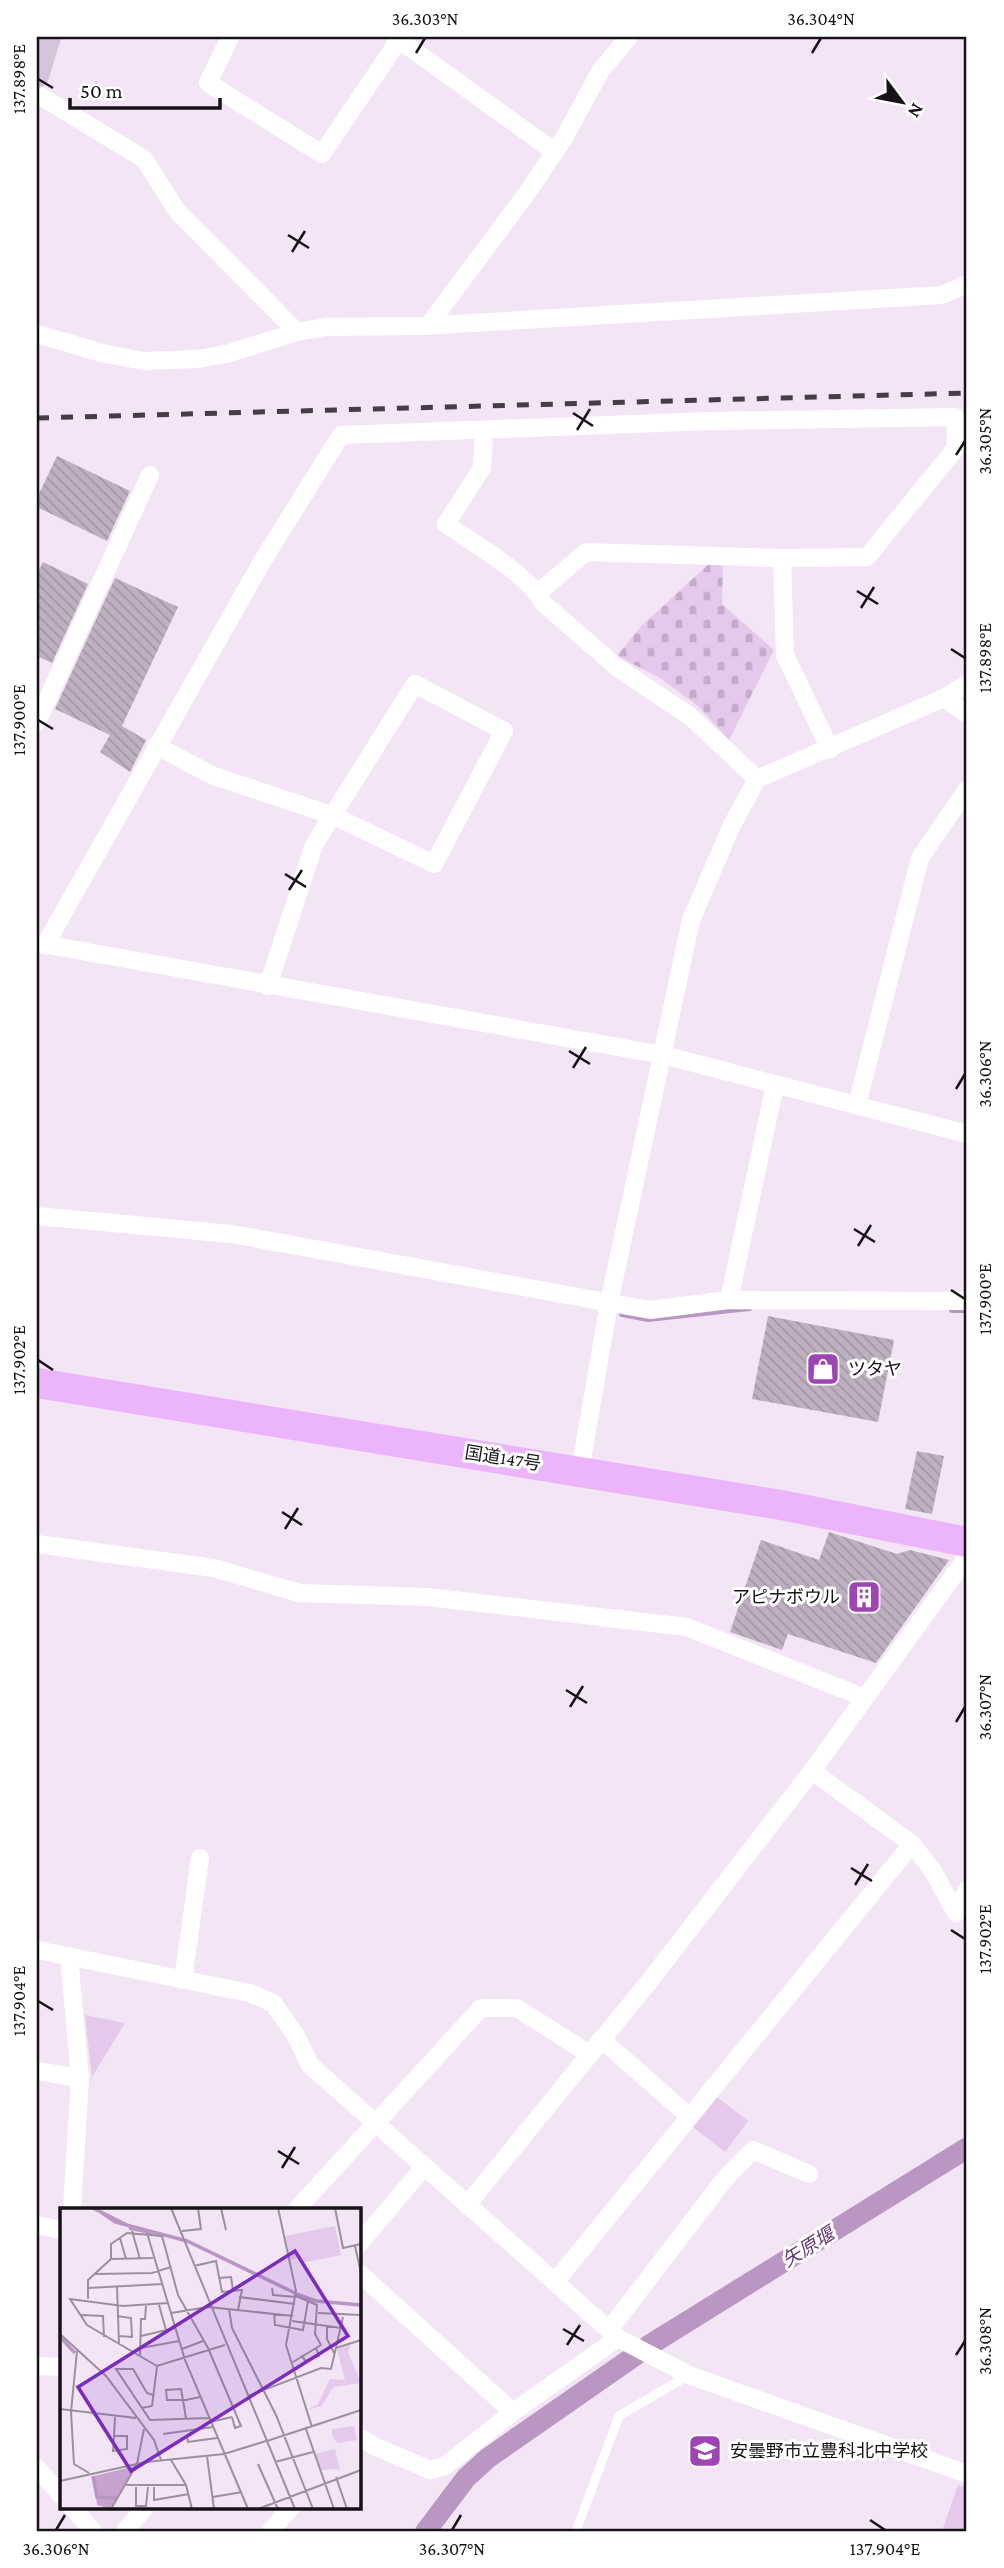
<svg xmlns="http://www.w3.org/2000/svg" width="1004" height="2568" font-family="'Crimson Pro','Noto Sans JP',serif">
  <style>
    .cemetery { fill: url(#cemetery-stones) }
    .park { fill: #e5c9ec }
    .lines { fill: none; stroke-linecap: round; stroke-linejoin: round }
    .stream { stroke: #ba97c2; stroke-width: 6 }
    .canal { stroke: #ba97c2; stroke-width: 21 }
    .building { fill: url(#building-back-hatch) }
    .service { stroke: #fff; stroke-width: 9 }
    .minor { stroke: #fff; stroke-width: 18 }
    .secondary { stroke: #d5c3da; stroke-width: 24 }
    .trunk { stroke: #ecb4fa; stroke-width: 30 }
    .rail { stroke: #443d46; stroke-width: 5; stroke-dasharray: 12 12; stroke-linecap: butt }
    .ticks { fill: none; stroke: #171218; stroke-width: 2.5 }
    .labels { text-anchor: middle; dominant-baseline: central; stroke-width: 6; stroke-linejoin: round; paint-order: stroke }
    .poi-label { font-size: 18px; fill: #171218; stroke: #fff; text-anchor: start }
    .street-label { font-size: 18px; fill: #171218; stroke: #fff }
    .water-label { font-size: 19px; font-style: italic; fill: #653970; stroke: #fff }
    .inset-river { fill: none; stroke: #ba97c2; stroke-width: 3.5 }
    .inset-road { fill: none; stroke: #9b909d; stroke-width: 2 }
    .view { fill: #7b2cbf; fill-opacity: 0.15; stroke: #7b2cbf; stroke-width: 3.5 }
    .inset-edge { fill: none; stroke: #171218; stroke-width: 3.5 }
    .neatline { fill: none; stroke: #171218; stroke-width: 2.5 }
    .ticks-label { font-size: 18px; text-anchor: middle; fill: #171218 }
  </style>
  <defs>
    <pattern id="cemetery-stones" width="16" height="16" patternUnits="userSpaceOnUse" patternTransform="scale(1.75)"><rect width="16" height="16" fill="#e5c9ec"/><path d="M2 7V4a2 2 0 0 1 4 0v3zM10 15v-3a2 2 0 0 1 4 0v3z" fill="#c4acca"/></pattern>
    <pattern id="building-back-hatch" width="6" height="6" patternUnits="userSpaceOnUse" patternTransform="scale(1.75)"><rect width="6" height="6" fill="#beb0c1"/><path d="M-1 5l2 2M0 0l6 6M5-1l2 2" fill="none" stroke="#a396a5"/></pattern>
  </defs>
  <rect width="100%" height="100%" fill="#f3e4f6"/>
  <polygon class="cemetery" points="710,563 723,566 722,604 774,650 729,740 699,707 660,678 617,656 641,626"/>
  <g class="park">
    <polygon points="85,2015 125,2023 92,2077"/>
    <polygon points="717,2097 748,2121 725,2152 693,2127"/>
    <polygon points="958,2485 967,2488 967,2531 942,2531"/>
  </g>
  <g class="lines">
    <g class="stream">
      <polyline points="952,1310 967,1310"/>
      <polyline points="622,1314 648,1319 749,1308"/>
    </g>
    <g class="canal">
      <polyline points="648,2346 967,2148"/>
      <polyline points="426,2531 466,2478 488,2458 636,2355"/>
    </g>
  </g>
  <g class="building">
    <polygon points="57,456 130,491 107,541 37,507 37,498"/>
    <polygon points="43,562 88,584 52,663 37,656 37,574"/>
    <polygon points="115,578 178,607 122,726 146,740 130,772 100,752 110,735 55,709"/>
    <polygon points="768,1316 894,1340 878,1422 752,1399"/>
    <polygon points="917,1451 944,1456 932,1514 905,1509"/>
    <polygon points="829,1532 897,1554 910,1550 949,1560 876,1663 788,1634 782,1650 730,1632 761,1540 819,1560"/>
  </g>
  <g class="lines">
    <polyline class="service" points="576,2531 619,2416 689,2375"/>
    <g class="minor">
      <polyline points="230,37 208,83 322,154 399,40"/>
      <polyline points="395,37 555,152"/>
      <polyline points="37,94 144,159 177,211 297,332"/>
      <polyline points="428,326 527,193 564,138 601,70 629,37"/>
      <polyline points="37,334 102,353 143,361 198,359 226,354 297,332 326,327 422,326 942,295 967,284"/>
      <path d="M484,431L482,468L446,524C473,543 529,575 543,603L618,668L691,717L757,779"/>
      <polyline points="782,558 785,655 830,749"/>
      <polyline points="944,698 967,714"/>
      <polyline points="37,722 150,475"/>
      <polyline points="156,746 214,776 334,816 434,864 504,731 415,684 314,845 268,986"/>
      <polyline points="37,943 663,1055 967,1134"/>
      <polyline points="45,945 263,560 341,435 711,421 955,417 956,448 867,557 782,558 586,552 538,593"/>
      <polyline points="857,1105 920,858 967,789"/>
      <polyline points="37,1216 232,1234 650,1310 729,1300 967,1301"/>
      <polyline points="729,1300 775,1085"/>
      <polyline points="580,1471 609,1303 691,920 731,827 757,779 944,698 967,684"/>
      <polyline points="37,1544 214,1568 299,1593 428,1597 687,1627 865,1698"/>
      <polyline points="812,1771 912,1844 933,1871 956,1913 967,1890"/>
      <polyline points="37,1950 250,1993 273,2003 295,2034 310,2065 618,2338 689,2375 967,2474"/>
      <polyline points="69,1956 80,2078 72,2209"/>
      <polyline points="183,1980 200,1858"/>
      <polyline points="601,2039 690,2117"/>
      <polyline points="37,2071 80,2078"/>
      <polyline points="467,2205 648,1983 812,1771 967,1557"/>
      <polyline points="297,2209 481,2008 517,2008 589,2054"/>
      <polyline points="37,2225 61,2230"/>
      <polyline points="359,2244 424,2167"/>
      <polyline points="359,2273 513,2412"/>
      <polyline points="555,2282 912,1844"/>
      <polyline points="609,2330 724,2180 753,2150 809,2174"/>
      <polyline points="37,2366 61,2367"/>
      <polyline points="359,2437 374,2446 430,2470 445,2466 513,2412 618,2338"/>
      <polyline points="37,2468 61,2495"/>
      <polyline points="72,2507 93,2531"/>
      <polyline points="125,2531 145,2507"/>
      <polyline points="271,2531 291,2507"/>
    </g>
    <polyline class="secondary" points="37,76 49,37"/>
    <polyline class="trunk" points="37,1383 781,1505 967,1542"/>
    <polyline class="rail" points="37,418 967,393"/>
  </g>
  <path class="ticks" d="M416,53L425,38M812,53L821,38M38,79L53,88M288,235L309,248M292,252L305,231M573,413L593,426M577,430L590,409M956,455L965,441M857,591L878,604M861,608L874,587M951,649L965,658M38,720L53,729M285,874L306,887M289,890L302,870M569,1051L590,1064M573,1068L586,1047M956,1089L965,1074M854,1229L875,1242M858,1246L871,1225M951,1290L965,1299M38,1360L53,1370M282,1512L302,1525M285,1529L298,1508M566,1690L587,1703M570,1707L583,1686M956,1722L965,1707M851,1868L872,1881M855,1885L868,1864M951,1930L965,1939M38,2001L53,2010M278,2151L299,2164M282,2168L295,2147M563,2329L584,2341M567,2345L580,2325M956,2355L965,2341M870,2520L885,2530M56,2530L65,2515M452,2530L461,2515"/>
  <defs>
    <symbol id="shop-square" viewBox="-11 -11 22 22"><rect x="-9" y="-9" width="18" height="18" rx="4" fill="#9d45b2" stroke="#fff"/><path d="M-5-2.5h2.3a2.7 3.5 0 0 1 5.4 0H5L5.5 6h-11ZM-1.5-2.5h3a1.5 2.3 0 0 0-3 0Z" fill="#fff"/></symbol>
    <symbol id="building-square" viewBox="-11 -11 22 22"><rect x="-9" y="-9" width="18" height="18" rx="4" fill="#9d45b2" stroke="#fff"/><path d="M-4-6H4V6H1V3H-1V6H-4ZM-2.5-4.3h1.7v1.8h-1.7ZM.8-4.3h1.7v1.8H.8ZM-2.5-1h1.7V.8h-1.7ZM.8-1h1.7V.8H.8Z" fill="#fff"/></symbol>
    <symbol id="school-square" viewBox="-11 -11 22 22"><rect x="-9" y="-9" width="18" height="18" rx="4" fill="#9d45b2" stroke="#fff"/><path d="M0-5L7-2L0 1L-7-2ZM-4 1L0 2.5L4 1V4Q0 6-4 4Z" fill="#fff"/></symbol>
  </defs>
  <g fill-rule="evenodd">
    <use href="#shop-square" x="804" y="1350" width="38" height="38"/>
    <use href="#building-square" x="845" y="1578" width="38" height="38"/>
    <use href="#school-square" x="686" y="2432" width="38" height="38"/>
  </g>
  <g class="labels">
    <g class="poi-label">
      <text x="848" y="1369">ツタヤ</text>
      <text x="840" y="1597" text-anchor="end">アピナボウル</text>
      <text x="730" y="2451">安曇野市立豊科北中学校</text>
    </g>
    <g class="street-label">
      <text transform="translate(503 1458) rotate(9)">国道147号</text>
    </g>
    <g class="water-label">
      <text transform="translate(808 2247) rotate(-32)">矢原堰</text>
    </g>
  </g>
  <g transform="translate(60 2208)">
    <rect width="301" height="301" fill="#f3e4f6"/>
    <path d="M76,258L50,301L37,297L34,268Z" fill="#c5a3ce"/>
    <path d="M294,218L297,232L278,235L273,230L272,221Z" fill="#e5c9ec"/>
    <path d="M275,18L281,47L242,55L241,49L230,52L225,28ZM291,137L288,144L301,175L273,179L262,198L247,202L258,196L270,171L285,172L277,141ZM275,241L280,261L261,262L255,246Z" fill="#e5c9ec"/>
    <path class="inset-river" d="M33,0L75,21M35,0L55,14L127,33L235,85M69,20L93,25M236,86L256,93L301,97M0,129L15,145M33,268L37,289L56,290"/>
    <path class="inset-road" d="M111,0L235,301M161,0L166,22M218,0L236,83L226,137L252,219M275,0L283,40L301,36M72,23L80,51M122,23L141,21L138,0M87,25L125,152L188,301M60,30L66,51M295,38L301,65M51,51V36L67,25L102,28L118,87L148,140L181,218L175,220L172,209M134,58L156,53L162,84L182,82L178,102M36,66L92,65L111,59M159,70L171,69L173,82M57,79L59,136M28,80L102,76M212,80L213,87L236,89M179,89L235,96M28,91V72L51,51L93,50M108,95L63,98L10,91L27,117L97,158L165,137M99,97L106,122M169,101L172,120L216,207L253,301M111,105L148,99L233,108M214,105L215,117L243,122L248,93M258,105L301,107M21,107L43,108L44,129M57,108L71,110L72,129L59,128M232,113L281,120M267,118V131L274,145M0,126L46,168L94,232L101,252M81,128L115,120M81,140L119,133M276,140L301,132M122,141L143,133M17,143L11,204L14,256L29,265M80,147L81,111H85L86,98M242,147L245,153L259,148L256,140M233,154L261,137L255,126L257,97L236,88M93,187L87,185L73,161H56L90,212L149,210M188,188L261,160L271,161L283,109M82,200L92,198L97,159M0,201L76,210M126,211L125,204L123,192L121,181L106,182L107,192H126L140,189M150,214L172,209M246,221L274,301M103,226L153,219M54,228H67V241L53,243L54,228L55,209M127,229L128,234L157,230M207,233L301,202M147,248L154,301M111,252L126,277L132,301M215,254L253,244M198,256L218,301M276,269L287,301M0,273L86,254L164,246L206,233M66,277H126M76,279V298H86L88,279M94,279V292L129,286M153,289L182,284M51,301L77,256L84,221M198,301L301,262"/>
    <path class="view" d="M235,43L288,128L71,263L18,179Z"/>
    <rect width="301" height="301" class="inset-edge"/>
  </g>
  <rect width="1004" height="2568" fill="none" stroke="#ffffff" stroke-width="77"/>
  <g transform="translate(902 102) rotate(122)" stroke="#ffffff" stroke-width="5" paint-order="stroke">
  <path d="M0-5L12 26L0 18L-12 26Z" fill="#171218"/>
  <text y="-10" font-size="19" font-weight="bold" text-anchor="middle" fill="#171218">N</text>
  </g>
  <path d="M70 98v10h150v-10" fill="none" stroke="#171218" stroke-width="3.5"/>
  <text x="80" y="98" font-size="21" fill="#171218" stroke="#ffffff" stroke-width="5" paint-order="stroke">50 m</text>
  <rect x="38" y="38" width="927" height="2492" class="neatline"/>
  <g class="ticks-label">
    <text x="425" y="25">36.303°N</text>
    <text x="821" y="25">36.304°N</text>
    <text transform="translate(19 79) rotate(-90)" y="6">137.898°E</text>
    <text transform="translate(985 441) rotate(-90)" y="6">36.305°N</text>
    <text transform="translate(985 658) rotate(-90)" y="6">137.898°E</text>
    <text transform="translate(19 720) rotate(-90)" y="6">137.900°E</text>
    <text transform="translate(985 1074) rotate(-90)" y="6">36.306°N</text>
    <text transform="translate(985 1299) rotate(-90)" y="6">137.900°E</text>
    <text transform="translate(19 1360) rotate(-90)" y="6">137.902°E</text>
    <text transform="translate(985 1707) rotate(-90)" y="6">36.307°N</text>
    <text transform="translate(985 1939) rotate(-90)" y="6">137.902°E</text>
    <text transform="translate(19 2001) rotate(-90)" y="6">137.904°E</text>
    <text transform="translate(985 2341) rotate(-90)" y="6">36.308°N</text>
    <text x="56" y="2555">36.306°N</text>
    <text x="452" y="2555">36.307°N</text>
    <text x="885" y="2555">137.904°E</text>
  </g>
</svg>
